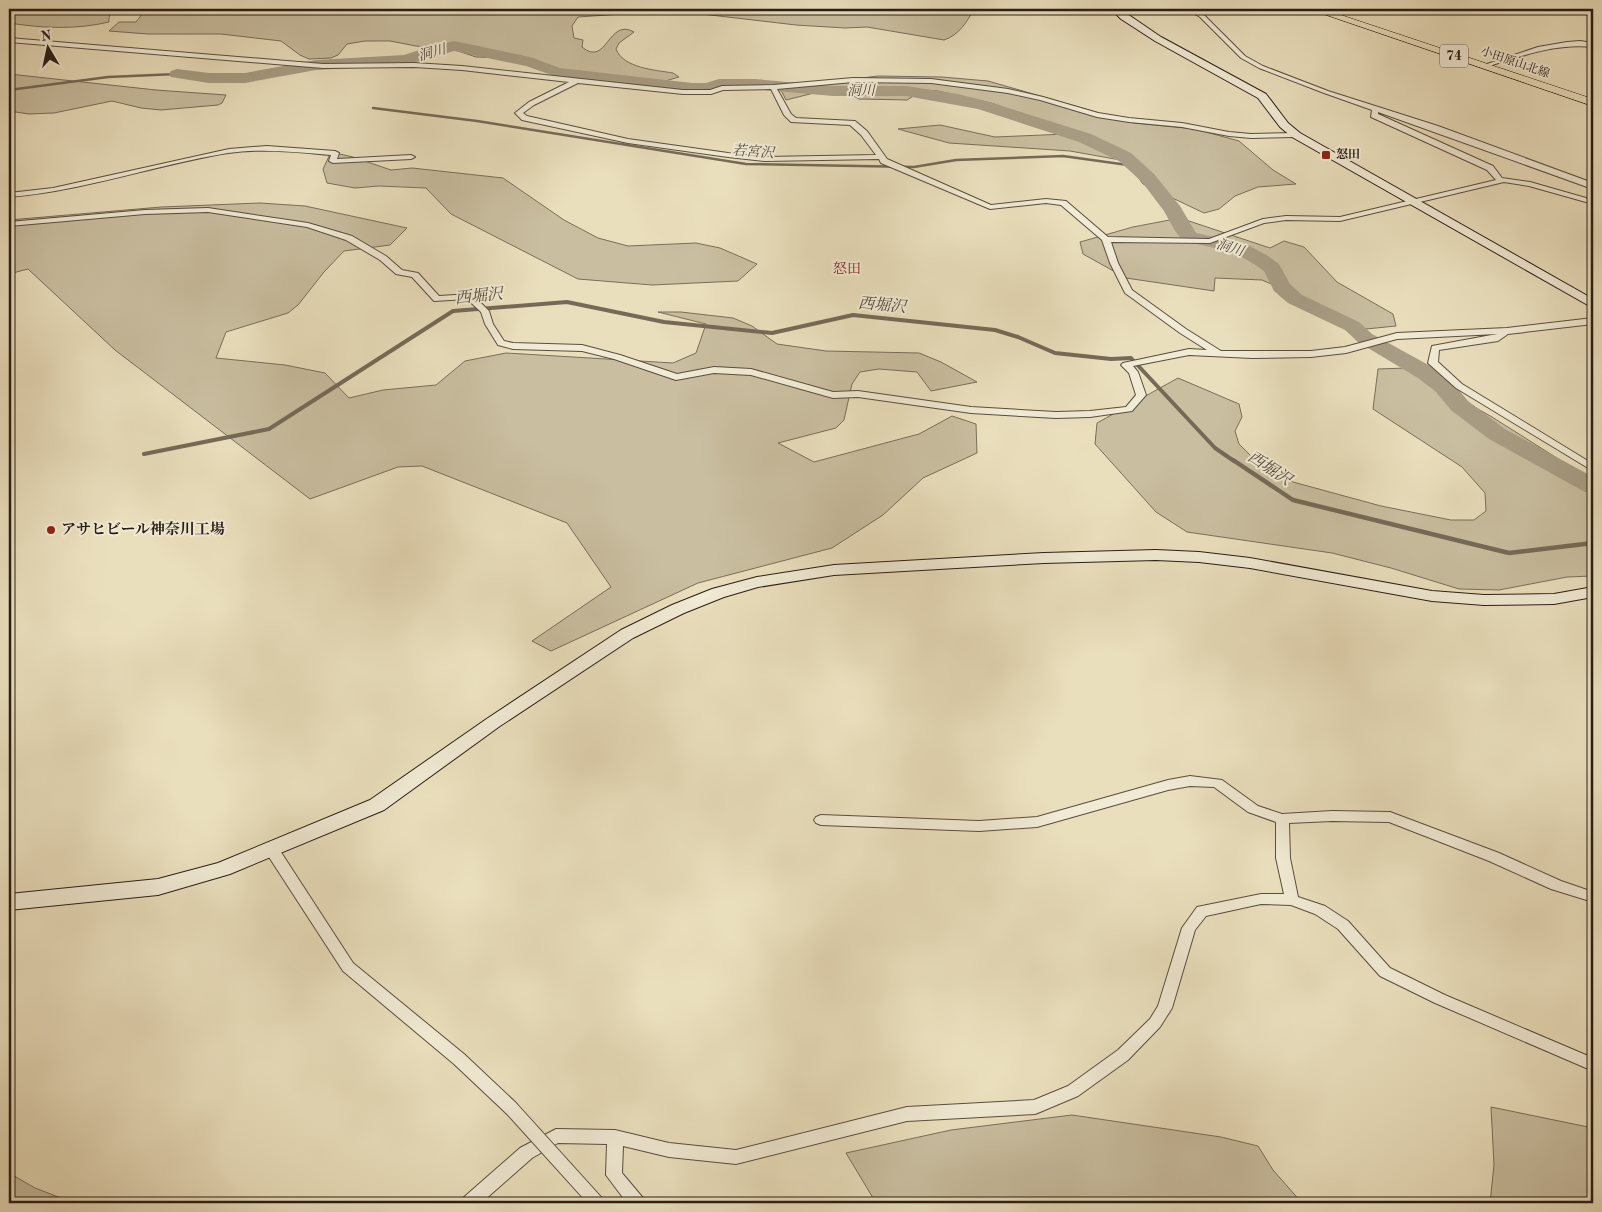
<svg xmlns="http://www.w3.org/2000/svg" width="1602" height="1212" font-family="'Old Standard TT','Noto Serif JP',serif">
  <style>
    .green { fill: #c9bea0; stroke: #796e5a }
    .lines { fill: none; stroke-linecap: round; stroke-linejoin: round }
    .stream-far2 { stroke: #756a57; stroke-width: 2.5 }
    .stream-far1 { stroke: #756a57; stroke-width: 4 }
    .stream { stroke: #756a57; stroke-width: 4.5 }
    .river { fill: #a89d84; fill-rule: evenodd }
    .street-casing { stroke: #594e3e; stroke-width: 2 }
    .secondary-casing { stroke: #291e14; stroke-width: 2 }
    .primary-casing { stroke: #291e14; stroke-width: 1 }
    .street { fill: #f1ead4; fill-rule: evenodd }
    .secondary { fill: #f1ead4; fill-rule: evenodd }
    .primary { fill: #eadfbd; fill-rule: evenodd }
    .street-bridge-casing { stroke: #594e3e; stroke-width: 16; stroke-linecap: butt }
    .street-bridge { stroke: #f1ead4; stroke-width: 14 }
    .poi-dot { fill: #8f2418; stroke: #f1ead4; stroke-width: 2 }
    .labels { text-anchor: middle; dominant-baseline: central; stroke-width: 4; stroke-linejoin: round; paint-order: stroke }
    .far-street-label { font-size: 12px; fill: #291e14; stroke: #f1ead4 }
    .far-poi-label { font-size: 12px; font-weight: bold; fill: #291e14; stroke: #f1ead4; text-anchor: start }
    .far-water-label { font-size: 14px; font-style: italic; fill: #554a3b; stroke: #f1ead4 }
    .shield { fill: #f1ead4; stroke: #655b4e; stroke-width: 1 }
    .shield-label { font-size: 14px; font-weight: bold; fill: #291e14 }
    .far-neighbourhood-label { font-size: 14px; fill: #7a1f14; stroke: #f1ead4 }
    .poi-label { font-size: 15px; font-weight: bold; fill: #291e14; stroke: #f1ead4; text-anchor: start }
    .water-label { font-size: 16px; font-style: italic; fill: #554a3b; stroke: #f1ead4 }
  </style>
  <rect width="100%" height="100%" fill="#eadfbd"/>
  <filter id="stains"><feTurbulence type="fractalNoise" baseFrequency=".004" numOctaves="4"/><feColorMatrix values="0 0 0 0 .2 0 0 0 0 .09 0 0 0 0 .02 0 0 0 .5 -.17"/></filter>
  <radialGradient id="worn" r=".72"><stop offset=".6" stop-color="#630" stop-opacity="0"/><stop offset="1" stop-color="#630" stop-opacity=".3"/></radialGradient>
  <g class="green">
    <path d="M9,9H117C112,11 108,16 109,22C76,30 41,28 9,23Z"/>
    <path d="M146,9H974C967,22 959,35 944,40L867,27L845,28L796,25L693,13L622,14L578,17L572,26L574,38L583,40L582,47C607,68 608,17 634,32L619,43L616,49C623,68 655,70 673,73L679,77L662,82L559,70L534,59L476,57L455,50L416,46L390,41H365L347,44L338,55L331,58L309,59L300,55L281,41L221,34H148L109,31L119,22H136Z"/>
    <polygon points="9,74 156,90 226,95 222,103 218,105 161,110 141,108 112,101 54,113 29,114 9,111"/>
    <polygon points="878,76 942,77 988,81 1134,123 1195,129 1239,141 1273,170 1296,184 1258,187 1235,196 1219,209 1204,213 1143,184 1126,161 1070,151 949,143 898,129 940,125 995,137 1067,134 1054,125 991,103 938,91 923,90 907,100 859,99 850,94 814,93 786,100 780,88"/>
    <polygon points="331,152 353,157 391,170 412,168 503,178 564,220 598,238 628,246 696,243 720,248 757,264 738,281 652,285 578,279 451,214 426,188 379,186 355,188 327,183 323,169"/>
    <polygon points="260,203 305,206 407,228 390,245 344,251 324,272 298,305 288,313 226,332 216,358 285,365 325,373 349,398 383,390 436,385 465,361 506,353 673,363 696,353 706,324 658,312 681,312 733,318 752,326 777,344 826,351 919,353 941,362 977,382 931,391 917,372 879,369 860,372 852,384 844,420 836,428 778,443 814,462 919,434 952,416 976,424 977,453 923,478 883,515 832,548 698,583 551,651 532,641 611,587 567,523 422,466 398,467 310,499 115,350 28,269 9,274 9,220 161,207"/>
    <polygon points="1180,218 1270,248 1284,241 1304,247 1337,282 1393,314 1396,326 1366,329 1340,314 1262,280 1215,278 1214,291 1126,278 1083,254 1080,242 1133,227"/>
    <polygon points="1406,368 1492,417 1568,465 1593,478 1593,576 1567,577 1499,590 1459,589 1391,568 1332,553 1187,532 1156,512 1095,444 1097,423 1178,378 1239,404 1242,417 1235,431 1239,444 1256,461 1293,482 1381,506 1451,520 1474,520 1486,511 1485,493 1462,467 1373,409 1378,369"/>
    <polygon points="1491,1107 1593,1128 1593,1203 1490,1203 1494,1165"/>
    <polygon points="1072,1115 1221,1137 1258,1146 1273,1170 1302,1203 876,1203 846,1153 951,1130"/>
    <polygon points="9,1173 35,1188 74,1203 9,1203"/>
  </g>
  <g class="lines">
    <g class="stream-far2">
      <polyline points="9,90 108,77 177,74"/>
      <polyline points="373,108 477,121 746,164 914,167 956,160 1063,156 1135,166"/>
    </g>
    <polyline class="stream-far1" points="144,454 269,429 453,311 567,302 664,322 772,333 853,315 995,330 1018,337 1055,353 1111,359 1131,358 1215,448 1234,461"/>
    <polyline class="stream" points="1233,460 1293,500 1509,553 1593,543"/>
    <polygon class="river" points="454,41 530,57 560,68 692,83 706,83 719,79 755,79 833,86 906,86 958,94 989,102 1091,134 1131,153 1154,174 1180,206 1196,233 1246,244 1268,256 1279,264 1290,284 1302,295 1359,322 1372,334 1434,368 1451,381 1468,401 1505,429 1593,477 1593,494 1585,492 1489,439 1452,411 1435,391 1418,378 1358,342 1345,330 1288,303 1274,291 1264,271 1254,264 1233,252 1183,241 1175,231 1164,211 1142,182 1119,161 1079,142 978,109 906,96 833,96 755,89 720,89 707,93 692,93 557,77 526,66 454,51 406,65 316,70 245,83 209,83 171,77 169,74 171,71 177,69 209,73 245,73 316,60 404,55 426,48"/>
    <defs>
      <g id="street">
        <path d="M1187,9H1194L1204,15L1245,56L1263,66L1328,91L1438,126L1593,183V188H1590L1378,112V114L1493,166L1502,178L1530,182L1593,200V204L1529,186L1504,182L1340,221L1286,220L1264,223L1210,243L1111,242L1118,263L1132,290L1186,329L1221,351H1311L1345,347L1397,333L1507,328L1593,318V324L1508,334L1498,341L1439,350L1438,362L1462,384L1593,464V471L1456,388L1428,363L1432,346L1497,334L1397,339L1346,353L1311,357L1252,358L1189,355L1133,366L1138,372L1146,395L1132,411L1090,417L1056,418L971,413L858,397L833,398L751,375L714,373L676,380L614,359L582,351L513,349L498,345L485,324L481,312L467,299L434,301L412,277L396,274L380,260L346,240L307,227L208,212L145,214L9,226V222L145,210L208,208L308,223L352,236L386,256L402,270L418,273L439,296L472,294L489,311L493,324L504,341L513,343L582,345L620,355L677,374L714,367L751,369L833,392L858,391L971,407L1056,412L1090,411L1126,407L1136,395L1129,373L1121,365L1123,363L1189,349L1207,350L1180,333L1125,293L1110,263L1102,240L1061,205L1046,203L990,209L881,163L879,159L765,161L728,157L628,143L522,120L515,113L529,102L569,82L462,70L414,67L323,68L9,42V38L323,64L414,63L462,66L683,90H710L722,86L773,85L853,78L931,79L1008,89L1043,97L1098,113L1129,118L1182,123L1229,132L1251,134L1296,133L1300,135L1296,137L1251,138L1229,136L1182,127L1129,122L1097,117L1040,100L1008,93L931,83L853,82L777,89L791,114L796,118L855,121L867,131L887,159L991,205L1046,199L1066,201L1108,237L1209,239L1263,219L1286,216L1340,217L1496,180L1487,170L1371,117L1372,110L1324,93L1259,68L1241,58L1200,17ZM578,83L683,94H711L723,90L771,89L784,115L791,122L850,125L861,135L876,155L765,157L728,153L628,139L527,116L523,113L534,105Z"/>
        <polygon points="1582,9 1593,10 1593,14 1583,10"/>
        <path d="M1580,41L1593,43V47C1556,43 1522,56 1486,67L1481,66L1538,47L1567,42Z"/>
        <path d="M267,146L335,151L339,153L337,159L411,155L415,157L411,159L333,163L329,161L331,155C297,152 262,148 228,153C155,165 84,191 9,197V193L53,188L229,149Z"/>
        <polygon points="1190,776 1222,780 1258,806 1282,814 1332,811 1390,812 1499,853 1561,881 1593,892 1593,902 1551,889 1489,861 1389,822 1332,821 1289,823 1290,858 1298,897 1325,906 1348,921 1390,968 1445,995 1593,1058 1593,1071 1435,1003 1380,976 1338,929 1315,914 1291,905 1261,904 1206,916 1195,930 1172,1008 1160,1027 1128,1060 1078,1096 1040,1112 1035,1114 907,1121 736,1164 669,1157 623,1146 622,1173 643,1198 645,1203 627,1203 606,1175 607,1144 558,1143 532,1158 481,1203 461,1203 463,1198 520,1148 556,1129 615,1130 669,1143 736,1150 907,1107 1034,1100 1068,1086 1118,1050 1150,1019 1158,1006 1182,928 1197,907 1261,894 1284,894 1276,858 1276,822 1248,812 1214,787 1190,786 1168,790 1037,827 979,831 821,825 816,823 814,820 816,817 821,815 979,821 1037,817 1168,780"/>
        <polygon points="272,845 277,846 353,963 464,1054 516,1103 519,1108 516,1113 511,1115 506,1113 454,1064 343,971 267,854 265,850 267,846"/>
      </g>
      <g id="secondary">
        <polygon points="1111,9 1120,9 1161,37 1266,94 1288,123 1300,133 1593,299 1593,308 1292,137 1280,127 1258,98 1155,41 1121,19"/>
        <polygon points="1156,550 1199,552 1250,558 1432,591 1484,595 1554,594 1593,587 1593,597 1554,604 1484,605 1432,601 1250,568 1199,562 1156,560 1044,563 834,575 758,587 724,597 684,613 633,638 500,726 384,810 230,874 158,895 9,910 9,894 158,879 218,863 370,800 488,718 621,630 672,605 712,589 757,577 834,565 1044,553"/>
      </g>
      <polygon id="primary" points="1309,9 1323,9 1593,99 1593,106"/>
    </defs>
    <use href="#street" class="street-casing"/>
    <use href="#secondary" class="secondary-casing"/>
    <use href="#primary" class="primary-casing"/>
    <use href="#street" class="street"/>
    <use href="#secondary" class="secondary"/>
    <use href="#primary" class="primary"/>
    <defs>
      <polyline id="street-bridge" points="511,1108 597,1203"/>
    </defs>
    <use href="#street-bridge" class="street-bridge-casing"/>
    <use href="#street-bridge" class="street-bridge"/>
  </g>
  <g class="poi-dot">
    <rect x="1321" y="150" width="10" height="10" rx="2.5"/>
    <circle cx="51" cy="530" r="5"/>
  </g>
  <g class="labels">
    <g class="far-street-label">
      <text transform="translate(1515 63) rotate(19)">小田原山北線</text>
    </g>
    <g class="far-poi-label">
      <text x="1336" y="155">怒田</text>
    </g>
    <g class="far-water-label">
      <text transform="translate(432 53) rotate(-15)">洞川</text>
      <text transform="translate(861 91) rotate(-1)">洞川</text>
      <text transform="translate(753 152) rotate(4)">若宮沢</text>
      <text transform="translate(1230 248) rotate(17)">洞川</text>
    </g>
    <rect class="shield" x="1440" y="44.5" width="28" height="23" rx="4"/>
    <g class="shield-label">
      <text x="1454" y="56">74</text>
    </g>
    <g class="far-neighbourhood-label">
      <text x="847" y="269">怒田</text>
    </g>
    <g class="poi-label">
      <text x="61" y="530">アサヒビール神奈川工場</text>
    </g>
    <g class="water-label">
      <text transform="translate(479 297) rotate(-6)">西堀沢</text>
      <text transform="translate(882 306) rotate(5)">西堀沢</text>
      <text transform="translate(1269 469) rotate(33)">西堀沢</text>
    </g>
  </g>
  <rect width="1602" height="1212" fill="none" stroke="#eadfbd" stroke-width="30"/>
  <rect x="10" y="10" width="1582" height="1192" fill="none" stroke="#291e14" stroke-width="2.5"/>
  <rect x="15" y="15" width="1572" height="1182" fill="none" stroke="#291e14"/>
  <g transform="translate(48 48) rotate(351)" stroke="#f1ead4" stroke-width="4" paint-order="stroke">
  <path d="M0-4L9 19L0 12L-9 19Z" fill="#291e14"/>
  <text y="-8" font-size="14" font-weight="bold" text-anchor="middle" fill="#291e14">N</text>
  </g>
  <rect width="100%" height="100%" filter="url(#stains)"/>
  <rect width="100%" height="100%" fill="url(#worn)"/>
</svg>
